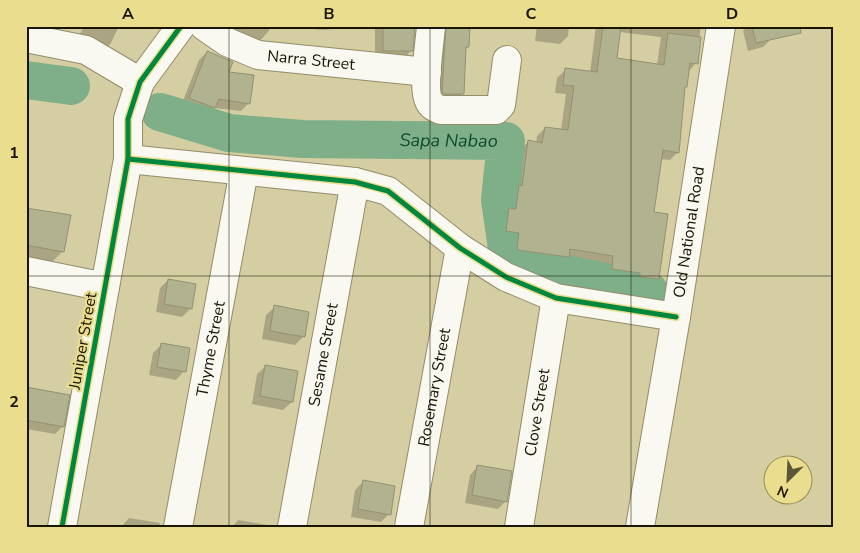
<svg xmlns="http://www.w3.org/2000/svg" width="860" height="553" font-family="'Nunito Sans',sans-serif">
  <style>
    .shadow { fill: #0003; fill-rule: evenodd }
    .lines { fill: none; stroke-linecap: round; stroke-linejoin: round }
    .river { stroke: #7eaf88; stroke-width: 38 }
    .building { fill: #b1b290; stroke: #929271 }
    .minor-casing { stroke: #928d6a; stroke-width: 30 }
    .major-casing { stroke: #928d6a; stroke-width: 30 }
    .minor { stroke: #f9f8f1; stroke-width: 28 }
    .major { stroke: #f9f8f1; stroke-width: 28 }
    .cycleway-casing { stroke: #eadd8e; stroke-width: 8 }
    .cycleway { stroke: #00873e; stroke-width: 5 }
    .grid { fill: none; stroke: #191500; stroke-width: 1; stroke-opacity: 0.55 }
    .labels { text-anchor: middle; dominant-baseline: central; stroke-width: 4.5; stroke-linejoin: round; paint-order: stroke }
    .street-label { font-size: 16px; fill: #191500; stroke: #eadd8e }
    .water-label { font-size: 18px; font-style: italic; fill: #0d4a30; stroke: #eadd8e }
    .neatline { fill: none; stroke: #191500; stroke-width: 2 }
    .grid-label { font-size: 16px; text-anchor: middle; font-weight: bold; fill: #191500 }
  </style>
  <rect width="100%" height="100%" fill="#d5cea3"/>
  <g class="shadow">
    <polygon points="84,26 119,26 111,43 103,52 77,40"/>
    <polygon points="209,26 271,26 268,32 257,44"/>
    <polygon points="283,26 366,26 323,30"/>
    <polygon points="375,26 414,26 411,51 403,59 375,59"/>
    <polygon points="435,26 468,26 468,47 464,50 462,94 454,102 435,102"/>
    <polygon points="537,26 569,26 568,36 560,44 535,41"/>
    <path d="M596,26H701L696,63L688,72L684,89L678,152L670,160L660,159L653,213L658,279L649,287L632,284L633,281L604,277L606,264L567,258L559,265L509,258L511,241L498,239L501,217L509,210L511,195L514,192L520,150L528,142L536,143L537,136L545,128L561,130L566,94L555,93L557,78L566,69L590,73ZM619,32L661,37L657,65L616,59Z"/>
    <polygon points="748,26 768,26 771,39 763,47 748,51 743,31"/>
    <polygon points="207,52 227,73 249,103 241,111 214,108 206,116 181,106 199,60"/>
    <polygon points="26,209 63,251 51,263 26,259"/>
    <polygon points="168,280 191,308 182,317 156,312 160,288"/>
    <polygon points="275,307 304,336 295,345 262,339 266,315"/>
    <polygon points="161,345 184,371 176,380 149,375 153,353"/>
    <polygon points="266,366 292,402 283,410 252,404 257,374"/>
    <polygon points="26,388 63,426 55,434 26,429"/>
    <polygon points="478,466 506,501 498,509 465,503 470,475"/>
    <polygon points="363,482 389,514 381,522 351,517 355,490"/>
    <polygon points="129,518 160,523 159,527 121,527"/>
    <polygon points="238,520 274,526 274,527 232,527"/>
    <polygon points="434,525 452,526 452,527 432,527"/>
  </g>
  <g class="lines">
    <g class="river">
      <polyline points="26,80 71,86"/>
      <path id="s1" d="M160,112L229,133L302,139L506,141L500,200L509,262L649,291"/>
    </g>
  </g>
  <g class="building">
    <polygon points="383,26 415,26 413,51 383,51"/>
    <polygon points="446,26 470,26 469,47 466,47 464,94 444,94 442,92"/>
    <polygon points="603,26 621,26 617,58 664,65 668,33 701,37 698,64 690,63 687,87 685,87 679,153 663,150 654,212 668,214 659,279 640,277 640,273 612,269 613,256 570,249 569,257 517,250 519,233 506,231 509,208 516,209 519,185 522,186 528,140 542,143 545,127 568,130 574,86 563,85 565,68 597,72"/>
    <polygon points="752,26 800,26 801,33 756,43"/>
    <polygon points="207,51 233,62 229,72 254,75 250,104 219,99 215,108 189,98"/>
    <polygon points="26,208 71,215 64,252 26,245"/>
    <polygon points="168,279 196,284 192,309 164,304"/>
    <polygon points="274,305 309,312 305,337 270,331"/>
    <polygon points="161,343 190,348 186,372 157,367"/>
    <polygon points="265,365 298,371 293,402 260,396"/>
    <polygon points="26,387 70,395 64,427 26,420"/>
    <polygon points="477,465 512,471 507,502 472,495"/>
    <polygon points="363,480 395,486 391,515 358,509"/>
  </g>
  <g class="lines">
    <defs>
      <g id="minor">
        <path id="s2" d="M204,26L227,42L258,55L427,72"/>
        <path d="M431,26C430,42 422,89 429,101C432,107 436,108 441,110H496L501,105L507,60"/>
        <polyline points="26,38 86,50 140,82"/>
        <polyline points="128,159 355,182 388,191 460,248 506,277 556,298 676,317"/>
        <polyline points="26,271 105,287"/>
        <polyline points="62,527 128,159 128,119 140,82 181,26"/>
        <path id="s3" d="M178,527L244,171"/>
        <path id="s4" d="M292,527L355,182"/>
        <path id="s5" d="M409,527L460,248"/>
        <path id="s6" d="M519,527L556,298"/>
      </g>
      <g id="major">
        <path id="s7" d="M640,527L676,317L721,26"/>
      </g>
    </defs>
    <use href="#minor" class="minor-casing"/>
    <use href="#major" class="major-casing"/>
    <use href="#minor" class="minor"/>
    <use href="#major" class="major"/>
    <defs>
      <g id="cycleway">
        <polyline points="128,159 355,182 388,191 460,248 506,277 556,298 676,317"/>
        <polyline points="62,527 128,159 128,119 140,82 181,26"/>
      </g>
    </defs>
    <use href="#cycleway" class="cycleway-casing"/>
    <use href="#cycleway" class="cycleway"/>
  </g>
  <path class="grid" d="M229,26V527M430,26V527M631,26V527M26,276H834"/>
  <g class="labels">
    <g class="street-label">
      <text stroke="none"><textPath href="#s2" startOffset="115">Narra Street</textPath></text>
      <text stroke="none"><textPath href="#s7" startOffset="299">Old National Road</textPath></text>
      <text transform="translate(83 341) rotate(-80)">Juniper Street</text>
      <text stroke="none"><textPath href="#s3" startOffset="181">Thyme Street</textPath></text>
      <text stroke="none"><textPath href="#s4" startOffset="175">Sesame Street</textPath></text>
      <text stroke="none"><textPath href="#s5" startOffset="142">Rosemary Street</textPath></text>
      <text stroke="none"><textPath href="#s6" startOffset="116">Clove Street</textPath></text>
    </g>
    <g class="water-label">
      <text stroke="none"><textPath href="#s1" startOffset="292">Sapa Nabao</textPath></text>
    </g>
  </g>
  <rect width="860" height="553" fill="none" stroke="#eadd8e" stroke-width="55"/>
  <g transform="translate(788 480) rotate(204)"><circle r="24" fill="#eadd8e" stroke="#968d55"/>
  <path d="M0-4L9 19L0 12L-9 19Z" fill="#5b5639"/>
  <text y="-8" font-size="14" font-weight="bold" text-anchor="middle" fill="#191500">N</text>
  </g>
  <rect x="28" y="28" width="804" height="498" class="neatline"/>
  <g class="grid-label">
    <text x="128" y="19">A</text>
    <text x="329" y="19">B</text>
    <text x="531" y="19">C</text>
    <text x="732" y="19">D</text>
    <text x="14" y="158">1</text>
    <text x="14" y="407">2</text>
  </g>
</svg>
